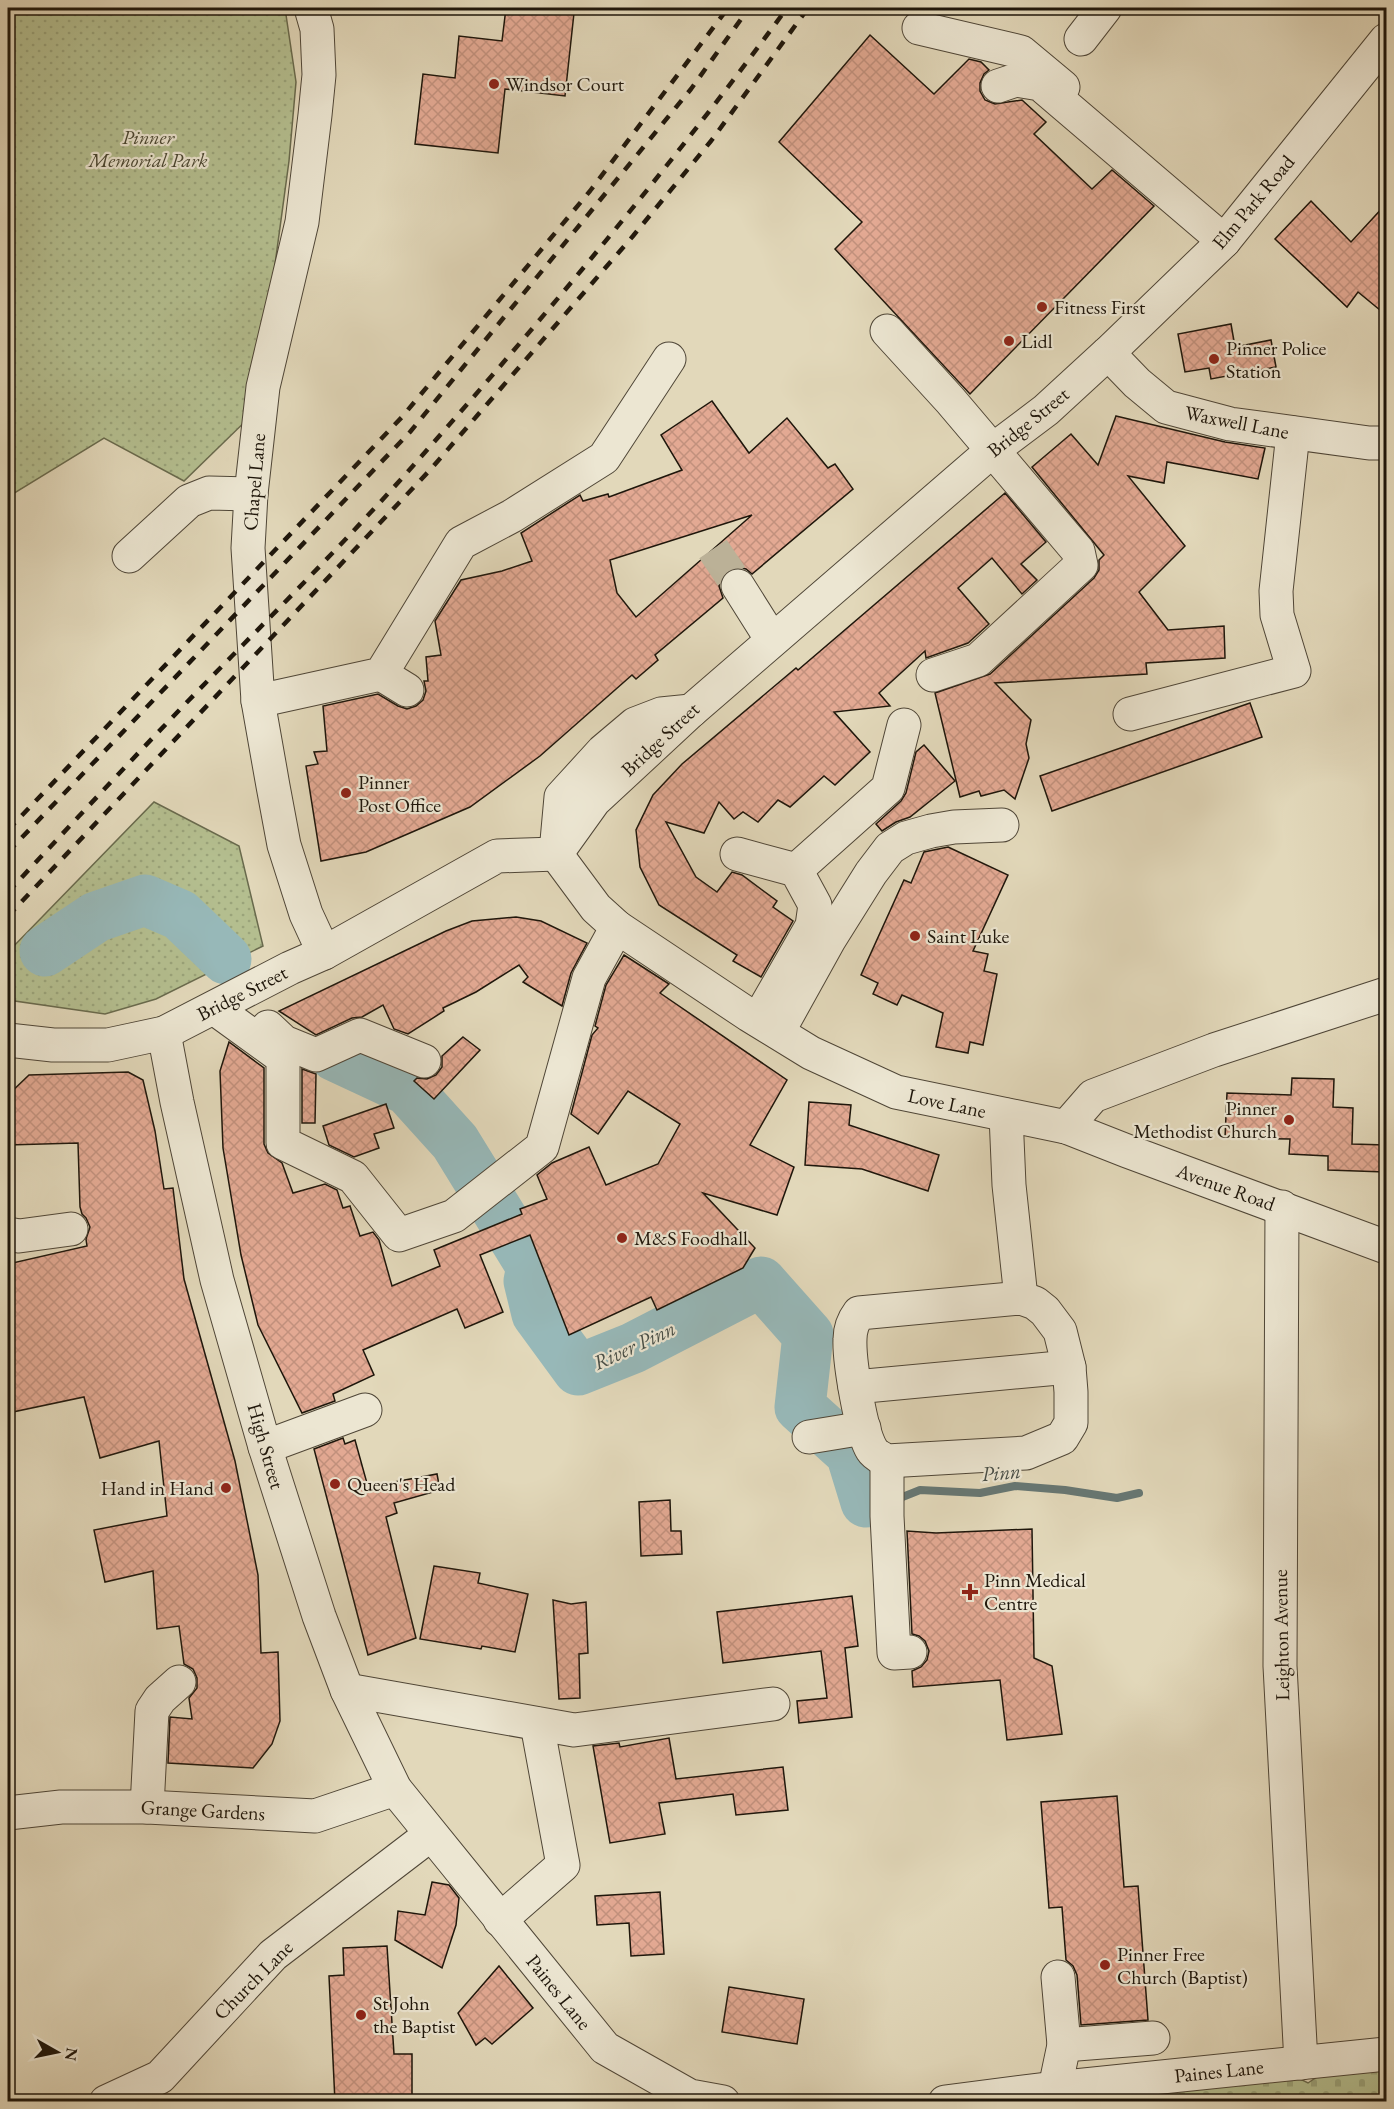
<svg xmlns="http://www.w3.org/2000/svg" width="1394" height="2109" font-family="'EB Garamond',serif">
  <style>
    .cemetery { fill: url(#cemetery-stones); stroke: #696a4d; stroke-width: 1.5 }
    .park { fill: url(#park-dots); stroke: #696a4d; stroke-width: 1.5 }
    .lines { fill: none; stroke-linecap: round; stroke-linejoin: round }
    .stream { stroke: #677773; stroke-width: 8 }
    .river { stroke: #97b8b8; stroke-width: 51 }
    .building { fill: url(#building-cross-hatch); stroke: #1e160b; stroke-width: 1.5; fill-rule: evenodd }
    .minor-tunnel { stroke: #bbb197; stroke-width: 33; stroke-dasharray: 33 16; stroke-linecap: butt }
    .minor-casing { stroke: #4f4637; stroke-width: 35 }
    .minor { stroke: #ece6d2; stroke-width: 33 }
    .rail { stroke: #1e160b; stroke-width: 4.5; stroke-dasharray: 10 10; stroke-linecap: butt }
    .poi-dot { fill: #8f2418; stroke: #ece6d2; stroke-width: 2 }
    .labels { text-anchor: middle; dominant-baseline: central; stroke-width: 4.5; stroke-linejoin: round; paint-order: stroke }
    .poi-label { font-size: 20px; fill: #1e160b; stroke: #ece6d2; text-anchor: start }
    .park-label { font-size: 20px; font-style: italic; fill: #4b4833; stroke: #ece6d2 }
    .street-label { font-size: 20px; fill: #1e160b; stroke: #ece6d2 }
    .water-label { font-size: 21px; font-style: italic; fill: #484f48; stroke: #ece6d2 }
  </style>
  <defs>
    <pattern id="cemetery-stones" width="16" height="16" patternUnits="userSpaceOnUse" patternTransform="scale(1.5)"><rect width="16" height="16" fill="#b4be8f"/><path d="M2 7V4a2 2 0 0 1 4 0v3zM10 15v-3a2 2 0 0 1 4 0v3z" fill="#9aa37a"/></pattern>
    <pattern id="park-dots" width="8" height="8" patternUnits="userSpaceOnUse" patternTransform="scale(1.5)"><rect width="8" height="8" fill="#b4be8f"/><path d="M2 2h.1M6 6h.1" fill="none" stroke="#9aa37a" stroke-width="1.8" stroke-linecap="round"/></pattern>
    <pattern id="building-cross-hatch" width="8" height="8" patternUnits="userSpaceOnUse" patternTransform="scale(1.5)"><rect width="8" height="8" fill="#e3a993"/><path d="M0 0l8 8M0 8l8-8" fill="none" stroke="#c2917d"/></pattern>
  </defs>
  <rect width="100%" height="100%" fill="#e2d8ba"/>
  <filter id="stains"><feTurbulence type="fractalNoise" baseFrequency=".00333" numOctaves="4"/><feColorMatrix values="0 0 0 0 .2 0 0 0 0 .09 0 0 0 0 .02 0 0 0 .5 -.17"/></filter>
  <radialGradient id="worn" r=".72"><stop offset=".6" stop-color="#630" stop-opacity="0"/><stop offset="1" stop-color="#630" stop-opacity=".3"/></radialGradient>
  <polygon class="cemetery" points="1386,2062 1386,2101 1095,2102 1093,2092 1288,2073 1308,2083 1330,2068"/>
  <g class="park">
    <polygon points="8,8 283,8 286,15 296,82 289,161 255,412 184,481 104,438 8,497"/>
    <polygon points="154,802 239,846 263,946 156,999 105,1014 8,1000 8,952"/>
  </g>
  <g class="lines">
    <polyline class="stream" points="895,1500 920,1490 980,1493 1015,1486 1065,1490 1117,1498 1139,1493"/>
    <g class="river">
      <polyline points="45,951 96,917 145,900 180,915 226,959"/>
      <polyline points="335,1056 408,1090 455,1142 532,1267 529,1281 537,1314 578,1370 633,1348 761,1282 808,1335 800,1407 851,1453 866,1502"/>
    </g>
  </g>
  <g class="building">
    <polygon points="506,8 574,13 565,96 505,89 498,153 415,144 423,74 455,78 459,36 502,41"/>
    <polygon points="870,35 934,94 969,59 981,62 989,70 984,74 980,83 980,91 985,100 995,104 1022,100 1046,122 1034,134 1092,189 1112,170 1154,206 970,394 835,249 862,222 779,142"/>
    <polygon points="1311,201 1351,242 1386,204 1386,315 1358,292 1347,307 1275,239"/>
    <polygon points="1231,324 1235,347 1271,340 1276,367 1211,379 1209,368 1185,372 1178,334"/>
    <path d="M712,401L749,453L787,418L828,468L835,464L853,489L752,574L746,569L738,567L728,571L721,578L719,586L723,598L655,655L658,660L636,679L632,675L540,756L470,807L366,852L321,861L306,766L318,764L314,752L327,751L323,706L378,694L398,706L407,709L416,706L423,700L426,691L424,681H428L426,657L441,655L435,621L461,580L502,571L532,561L521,533L580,495L583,501L608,494L609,497L682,470L661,435ZM752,515L636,617L617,593L610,560Z"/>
    <polygon points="1116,416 1225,442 1265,448 1258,479 1167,462 1164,483 1128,476 1185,546 1139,592 1168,630 1224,626 1225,658 1146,663 1147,674 995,683 1031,720 1026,744 1029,758 1015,799 1004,790 981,796 979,791 960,797 935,693 990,674 1094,578 1099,570 1099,560 1104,555 1032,467 1071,434 1098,465"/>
    <polygon points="1005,493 1046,542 1021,564 1037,580 1022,594 992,558 958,588 989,624 968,643 926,658 925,651 879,693 890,706 834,712 870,752 835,785 824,776 790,807 778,800 758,822 743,812 734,819 719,802 704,833 666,822 696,877 717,892 732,872 742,875 777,901 773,907 793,921 761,977 733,961 737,955 659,905 640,867 636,830 653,795 682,764 796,668 798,670"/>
    <polygon points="1250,703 1262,737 1052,811 1040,776"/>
    <polygon points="924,745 955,781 910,817 896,822 882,831 876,824 901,801 906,793 916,752"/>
    <polygon points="948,847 1008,875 973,951 988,954 984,971 997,974 983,1045 970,1042 968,1053 936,1047 943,1013 902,995 897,1005 873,994 878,983 861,975 904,880 911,883 924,852"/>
    <polygon points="516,917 541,921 587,943 571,973 562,1006 523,982 528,977 519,965 476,992 443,1008 444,1011 408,1034 394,1029 383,1005 362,1017 352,1018 316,1035 279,1011 446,931 472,921"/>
    <polygon points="624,955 669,984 660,993 787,1080 750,1145 794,1167 777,1215 703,1193 755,1248 743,1268 657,1310 651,1297 569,1335 530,1235 480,1255 503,1312 465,1328 457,1309 363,1350 374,1375 333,1394 335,1401 302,1413 258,1325 241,1255 223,1148 220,1071 229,1042 264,1068 264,1144 268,1153 282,1163 293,1193 325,1184 337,1190 343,1208 350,1206 360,1236 373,1232 379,1240 392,1286 440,1266 434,1250 522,1214 520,1209 547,1199 537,1175 552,1163 589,1147 606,1185 658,1164 680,1124 628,1091 598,1134 571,1114 592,1035 598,1028 595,1026 606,985"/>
    <polygon points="463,1037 480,1050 434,1099 414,1081 417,1078 427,1079 436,1075 442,1067 442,1056"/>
    <polygon points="302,1069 316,1074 315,1123 302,1123"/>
    <polygon points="128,1072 143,1080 155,1131 164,1189 173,1188 184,1279 235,1461 258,1575 261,1653 278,1652 280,1721 272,1744 253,1768 168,1763 170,1717 192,1719 189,1698 197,1688 197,1678 193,1669 184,1664 179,1626 157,1629 153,1571 105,1582 94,1530 167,1516 159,1441 100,1458 84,1397 8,1413 8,1264 87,1246 86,1239 90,1227 86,1218 82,1214 80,1207 78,1143 8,1145 8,1095 29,1075"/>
    <polygon points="1292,1078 1334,1079 1333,1107 1353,1108 1352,1144 1386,1145 1385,1172 1328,1170 1328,1156 1289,1154 1290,1139 1225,1138 1227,1093 1291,1095"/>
    <polygon points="809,1102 851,1105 849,1125 939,1155 928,1191 862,1169 805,1165"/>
    <polygon points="386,1104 394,1128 374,1134 379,1148 354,1157 329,1145 323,1126"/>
    <polygon points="343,1438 345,1444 355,1440 368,1487 437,1474 440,1490 394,1503 397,1513 386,1517 416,1638 368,1655 314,1449"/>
    <polygon points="670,1500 671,1531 681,1531 682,1554 641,1556 639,1502"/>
    <polygon points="1032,1529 1034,1658 1052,1666 1062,1734 1007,1740 1000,1680 913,1687 912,1671 921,1667 927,1660 929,1651 925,1641 919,1636 912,1634 907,1531 936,1533"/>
    <polygon points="434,1566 480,1573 478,1583 528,1594 515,1652 482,1646 481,1649 420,1639"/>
    <polygon points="852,1596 858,1646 845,1648 852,1717 799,1723 797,1701 827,1698 821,1651 723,1663 717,1612"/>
    <polygon points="553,1600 571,1604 586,1602 588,1653 579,1654 580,1698 559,1699"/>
    <polygon points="669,1738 676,1779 783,1767 788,1810 736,1815 733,1794 659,1803 665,1834 610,1843 593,1746 619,1743 620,1747"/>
    <polygon points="1117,1796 1124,1887 1138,1886 1148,2020 1081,2025 1077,1975 1073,1966 1066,1960 1062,1907 1049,1908 1041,1802"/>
    <polygon points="432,1882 449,1885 459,1898 456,1925 442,1968 395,1940 398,1911 425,1915"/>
    <polygon points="660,1892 664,1954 631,1956 629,1923 597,1925 595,1896"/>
    <polygon points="387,1946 394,2054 412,2054 412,2102 335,2102 329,1976 344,1975 343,1948"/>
    <polygon points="499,1966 533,2008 492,2044 485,2038 476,2045 458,2013"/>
    <polygon points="729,1987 804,1999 797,2044 722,2032"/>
  </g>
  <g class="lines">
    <polyline class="minor-tunnel" points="713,549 738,586"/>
    <defs>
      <g id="minor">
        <polyline points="311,8 317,29 319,75 315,115 302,222 263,387 251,494 248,548 258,701 273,786 284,845 306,914 324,953"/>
        <polyline points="919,28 1021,52 1063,87"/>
        <polyline points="1081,39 1105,8"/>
        <polyline points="998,86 1016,80 1040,84 1224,241"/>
        <polyline points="887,331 950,400 1078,551 1081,565 978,660 933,675"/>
        <polyline points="1108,353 1137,383 1166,407 1230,424 1369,443 1386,443"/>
        <polyline points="129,556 189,501 209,493 251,494"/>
        <polyline points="738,586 772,640"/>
        <polyline points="381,674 407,690"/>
        <polyline points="258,701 381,674 461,543 512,516 604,458 669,359"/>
        <polyline points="1130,714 1294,671 1277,615 1276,591 1293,433"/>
        <polyline points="556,852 561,797 603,751 635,724 661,714 691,711"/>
        <polyline points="556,854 594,801 691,711 993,450 1046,410 1108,353 1224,241 1386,40"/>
        <polyline points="556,854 596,908 617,927 749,1015 811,1053 896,1092 1066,1127 1127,1151 1386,1247"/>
        <polyline points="737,854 796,870 815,905 812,926 758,1020"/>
        <polyline points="796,870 888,788 904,725"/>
        <polyline points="214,1008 283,1058 283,1143 353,1177 399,1235 454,1216 542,1147 589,978 617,927"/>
        <polyline points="268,1027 284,1042 316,1055 360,1035 424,1061"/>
        <polyline points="778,1032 829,940 871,873 890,848 906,838 931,831 954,827 1002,825"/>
        <polyline points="164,1033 177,1102 217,1280 265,1447 319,1616 347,1690 395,1789 605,2048 690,2096 723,2102"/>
        <polyline points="8,1040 53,1045 108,1045 164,1033 290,968 324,953 497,856 556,854"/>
        <polyline points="1006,1115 1009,1185 1021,1298"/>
        <polyline points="1066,1127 1093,1096 1214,1050 1386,994"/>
        <polyline points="1282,1207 1280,1666 1301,2063"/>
        <polyline points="8,1234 19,1236 71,1229"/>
        <path d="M1021,1298L1035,1303L1045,1311L1060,1331L1069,1367L1071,1392V1423L1062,1438L1026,1453L887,1461C882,1458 875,1455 872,1450C861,1433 849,1361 850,1339C850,1329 853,1321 859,1313Z"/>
        <polyline points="855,1387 1069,1367"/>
        <polyline points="809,1437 864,1428"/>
        <polyline points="265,1447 365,1410"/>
        <polyline points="887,1461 887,1516 894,1653 910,1652"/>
        <polyline points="347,1690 574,1730 773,1704"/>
        <polyline points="147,1807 152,1711 160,1699 179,1682"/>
        <polyline points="8,1813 61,1807 147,1807 315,1816 395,1789"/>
        <polyline points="500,1920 563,1865 537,1724"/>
        <polyline points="1064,2045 1153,2038"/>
        <polyline points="1055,2088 1064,2045 1058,1977"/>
        <polyline points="106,2102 160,2077 273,1955 430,1835"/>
        <polyline points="945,2102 1055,2088 1386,2054"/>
      </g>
    </defs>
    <use href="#minor" class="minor-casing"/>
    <use href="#minor" class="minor"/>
    <g class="rail">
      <polyline points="8,830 402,417 590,191 728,8"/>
      <polyline points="8,852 410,432 691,89 749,8"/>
      <path d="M8,892C82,813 156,733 232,656C296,591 360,526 420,458C548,313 673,164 787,8"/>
      <polyline points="8,916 430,470 633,236 711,141 808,8"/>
    </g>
  </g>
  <g class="poi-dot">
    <circle cx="494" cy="84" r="6"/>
    <circle cx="1042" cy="307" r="6"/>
    <circle cx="1009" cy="341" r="6"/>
    <circle cx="1214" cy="359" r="6"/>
    <circle cx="346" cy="793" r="6"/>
    <circle cx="915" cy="936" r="6"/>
    <circle cx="1289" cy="1120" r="6"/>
    <circle cx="622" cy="1238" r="6"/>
    <circle cx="335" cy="1484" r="6"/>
    <circle cx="226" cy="1488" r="6"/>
    <path d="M967 1583h6v6h6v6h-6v6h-6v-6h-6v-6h6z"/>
    <circle cx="1105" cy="1965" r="6"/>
    <circle cx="361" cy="2015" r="6"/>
  </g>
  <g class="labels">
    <g class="poi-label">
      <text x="506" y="84">Windsor Court</text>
      <text x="1054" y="307">Fitness First</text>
      <text x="1021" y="341">Lidl</text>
      <text x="1226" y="348">Pinner Police<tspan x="1226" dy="23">Station</tspan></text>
      <text x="358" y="782">Pinner<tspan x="358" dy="23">Post Office</tspan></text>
      <text x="927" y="936">Saint Luke</text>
      <text x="1277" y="1108" text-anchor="end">Pinner<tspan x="1277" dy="23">Methodist Church</tspan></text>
      <text x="634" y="1238">M&amp;S Foodhall</text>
      <text x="347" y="1484">Queen's Head</text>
      <text x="214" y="1488" text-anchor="end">Hand in Hand</text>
      <text x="984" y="1580">Pinn Medical<tspan x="984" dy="23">Centre</tspan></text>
      <text x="1117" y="1954">Pinner Free<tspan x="1117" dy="23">Church (Baptist)</tspan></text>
      <text x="373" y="2003">St John<tspan x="373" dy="23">the Baptist</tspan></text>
    </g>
    <g class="park-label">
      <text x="148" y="137">Pinner<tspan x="148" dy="23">Memorial Park</tspan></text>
    </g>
    <g class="street-label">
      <text transform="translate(1253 202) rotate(-50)">Elm Park Road</text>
      <text transform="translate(1028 422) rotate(-39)">Bridge Street</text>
      <text transform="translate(1237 422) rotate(11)">Waxwell Lane</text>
      <text transform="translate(254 482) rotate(-85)">Chapel Lane</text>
      <text transform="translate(660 739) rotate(-43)">Bridge Street</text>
      <text transform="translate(242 993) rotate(-27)">Bridge Street</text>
      <text transform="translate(947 1103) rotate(12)">Love Lane</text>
      <text transform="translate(1226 1187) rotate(20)">Avenue Road</text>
      <text transform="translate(266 1446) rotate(74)">High Street</text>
      <text transform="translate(1281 1635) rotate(-91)">Leighton Avenue</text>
      <text transform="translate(203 1810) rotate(3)">Grange Gardens</text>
      <text transform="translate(253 1980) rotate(-45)">Church Lane</text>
      <text transform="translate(559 1992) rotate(51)">Paines Lane</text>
      <text transform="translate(1219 2071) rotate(-6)">Paines Lane</text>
    </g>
    <g class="water-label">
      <text transform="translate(634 1345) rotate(-25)">River Pinn</text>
      <text transform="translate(1001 1472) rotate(-5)">Pinn</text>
    </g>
  </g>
  <rect width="1394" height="2109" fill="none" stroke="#e2d8ba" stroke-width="30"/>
  <rect x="9" y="9" width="1376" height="2091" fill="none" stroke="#1e160b" stroke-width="3"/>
  <rect x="15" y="15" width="1364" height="2079" fill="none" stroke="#1e160b" stroke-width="1.5"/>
  <g transform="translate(57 2052) rotate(99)" stroke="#ece6d2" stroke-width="4.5" paint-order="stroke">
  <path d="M0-4.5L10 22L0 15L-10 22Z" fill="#1e160b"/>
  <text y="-9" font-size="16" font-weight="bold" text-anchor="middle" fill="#1e160b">N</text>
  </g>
  <rect width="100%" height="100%" filter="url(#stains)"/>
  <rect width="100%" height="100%" fill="url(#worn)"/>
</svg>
